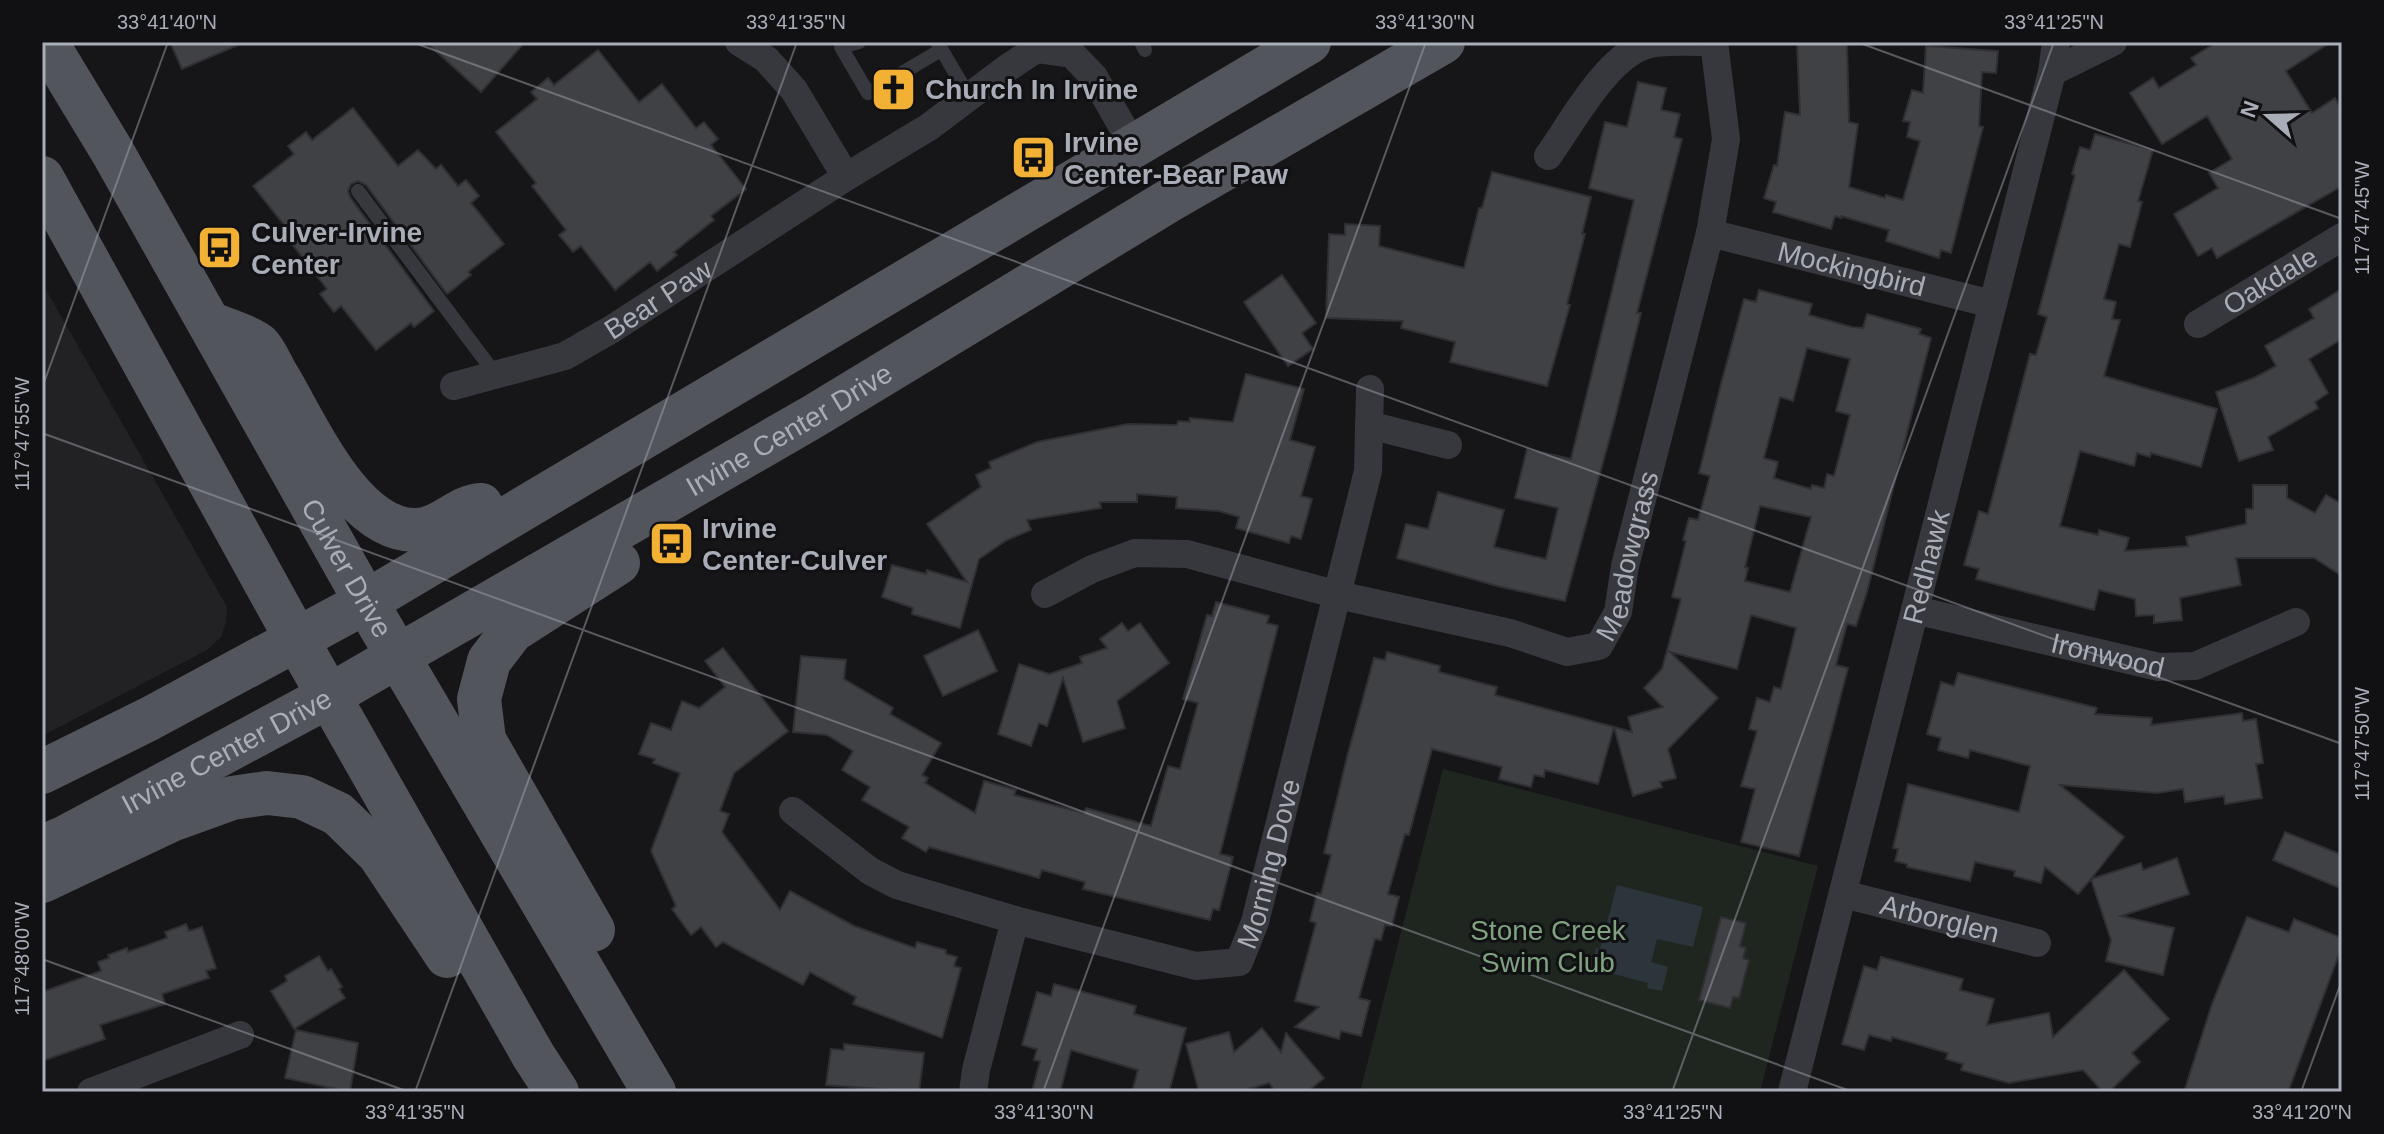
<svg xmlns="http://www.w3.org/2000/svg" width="2384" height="1134" font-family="Helvetica,sans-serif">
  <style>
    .built { fill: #222225 }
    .green { fill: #1e261f }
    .water { fill: #2c353c }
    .building { fill: #404145; stroke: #303034; stroke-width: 2; fill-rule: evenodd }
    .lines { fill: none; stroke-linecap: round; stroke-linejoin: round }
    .lane { stroke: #37383d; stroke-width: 14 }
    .street { stroke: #37383d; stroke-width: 28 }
    .primary { stroke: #53555c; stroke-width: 44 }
    .ticks { fill: none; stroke: #a8adb8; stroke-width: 2; stroke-opacity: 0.45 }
    .labels { text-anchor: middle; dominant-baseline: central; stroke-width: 6; stroke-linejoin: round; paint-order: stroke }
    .poi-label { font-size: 28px; font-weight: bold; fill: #a8adb8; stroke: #111113; text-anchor: start }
    .street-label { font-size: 28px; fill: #a8adb8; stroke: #111113 }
    .park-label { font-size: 28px; fill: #7fa381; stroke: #111113 }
    .neatline { fill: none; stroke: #a8adb8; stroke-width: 3 }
    .ticks-label { font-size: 20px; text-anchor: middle; fill: #a8adb8 }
  </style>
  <rect width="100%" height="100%" fill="#161618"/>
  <polygon class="built" points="42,283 227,607 226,622 221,637 207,650 42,736"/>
  <polygon class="green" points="1443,769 1818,866 1760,1092 1360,1092"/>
  <polygon class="water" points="1617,885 1703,907 1693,947 1657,939 1651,962 1668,967 1662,991 1647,988 1648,983 1591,968 1596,948 1600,949"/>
  <g class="building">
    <polygon points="170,42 245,42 182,69"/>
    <polygon points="426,42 525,42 481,92"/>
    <polygon points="1797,42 1847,42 1849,122 1858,124 1849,187 1885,198 1886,195 1903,200 1920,141 1907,137 1910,122 1903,121 1912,90 1923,93 1926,46 1998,51 1996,73 1982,72 1979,126 1983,127 1951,253 1941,250 1939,258 1886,241 1889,230 1841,216 1841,218 1835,216 1831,229 1773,212 1776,202 1764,198 1774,165 1777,166 1785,112 1800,115"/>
    <polygon points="2217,42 2331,42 2286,71 2312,113 2335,98 2342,110 2342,186 2217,258 2212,248 2198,256 2174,214 2218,188 2209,173 2232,159 2207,116 2162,144 2130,93 2153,78 2159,88 2196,65 2191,58"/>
    <polygon points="598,50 639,102 662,84 696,128 704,122 718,139 711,145 746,189 711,216 714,220 674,252 677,255 657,271 650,262 615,290 581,246 573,252 559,235 566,230 532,186 536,183 496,132 537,99 531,92 548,78 554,85"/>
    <polygon points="1638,82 1666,88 1661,110 1680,114 1674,137 1682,139 1637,313 1641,313 1614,422 1565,601 1501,587 1397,558 1406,524 1428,529 1438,492 1504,510 1494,547 1546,559 1558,508 1515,498 1527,449 1571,459 1634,200 1589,188 1605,122 1627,127"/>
    <polygon points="353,108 398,166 418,150 436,169 441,165 458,186 466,180 479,196 471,203 504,244 468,272 471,275 447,294 366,185 358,181 351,184 348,191 350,197 434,311 414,327 411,323 376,350 341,306 334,312 320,294 327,289 292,244 296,240 253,186 294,154 288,146 306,132 312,140"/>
    <polygon points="2095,134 2153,150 2138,201 2142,202 2130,247 2119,244 2104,299 2116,302 2112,319 2120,320 2104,376 2217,409 2201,467 2151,453 2150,457 2137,453 2134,466 2080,451 2060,526 2098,535 2099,530 2129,538 2125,551 2188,546 2186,537 2246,524 2246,509 2253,509 2253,485 2287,485 2287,498 2315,513 2326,495 2342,504 2342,576 2314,558 2236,558 2241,585 2180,598 2182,620 2154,623 2154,615 2136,616 2135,599 2099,590 2094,610 1976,579 1979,569 1964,565 1979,511 1988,514 2030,354 2036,355 2047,317 2038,314 2075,175 2072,174 2080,147 2090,150"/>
    <polygon points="1492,172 1591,197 1582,234 1585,234 1567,304 1570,305 1547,386 1450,362 1455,342 1401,328 1403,321 1326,318 1329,234 1345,235 1345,224 1380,226 1379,246 1464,268 1479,208 1482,208"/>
    <polygon points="1282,275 1316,323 1302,333 1313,349 1288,366 1244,302"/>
    <polygon points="2342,289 2342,339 2309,359 2328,393 2315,402 2318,408 2268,437 2273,450 2239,461 2216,392 2256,377 2276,366 2265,346 2314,318 2309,309"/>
    <path d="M1759,290L1812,304L1809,315L1852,327L1863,328L1867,314L1921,329L1919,334L1931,338L1867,592L1856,626L1847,624L1836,665L1848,668L1799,856L1741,842L1755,789L1741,786L1757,731L1749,729L1757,698L1770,702L1774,687L1781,689L1796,628L1751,615L1737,669L1670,652L1718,698L1668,749L1676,778L1660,782L1662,787L1633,796L1614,727L1632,732L1628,717L1663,707L1644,688L1662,669L1681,599L1672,597L1686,541L1683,540L1689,518L1698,520L1710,476L1699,473L1721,384L1744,299L1756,302ZM1807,348L1850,359L1836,411L1850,415L1834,476L1827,474L1824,488L1812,485L1811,489L1774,478L1778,462L1764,458L1780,397L1793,401ZM1760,506L1811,517L1790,592L1745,581L1748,568L1745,567Z"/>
    <polygon points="1246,374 1304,389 1290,440 1315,447 1301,496 1312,499 1301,539 1291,536 1289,543 1236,528 1239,517 1219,511 1176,508 1177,497 1137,494 1137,502 1100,502 1101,508 1027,520 1031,530 1007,540 979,559 960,628 912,614 913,608 882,597 892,565 926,574 927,570 967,582 927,524 981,487 976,475 991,468 989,462 1037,442 1128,424 1177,425 1178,421 1190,422 1190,418 1233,422"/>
    <polygon points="1216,602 1269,616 1267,623 1278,626 1220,854 1233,857 1219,910 1213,909 1210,920 1083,889 1085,882 1042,870 1039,878 929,847 926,852 902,838 909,827 862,800 870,787 842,770 853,751 827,735 793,732 801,656 846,660 844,679 893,708 890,714 941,743 922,775 928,778 925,783 975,813 984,781 1016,790 1014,795 1084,813 1086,808 1151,826 1168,766 1180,769 1198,703 1183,699 1207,615 1212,616"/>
    <polygon points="1122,623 1128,631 1140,623 1169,663 1117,701 1125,728 1083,742 1063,678 1047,726 1039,723 1031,746 998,734 1019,664 1049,674 1082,663 1080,657 1107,648 1100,639"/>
    <polygon points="978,630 997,671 943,696 924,656"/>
    <polygon points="723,648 788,731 734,773 720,811 729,814 722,832 780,910 790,891 854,926 915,948 917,942 946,950 946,954 957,957 954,966 961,968 942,1038 853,1004 856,997 810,972 803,985 723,942 716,947 701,927 691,935 672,909 676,906 651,851 680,773 653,763 655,759 639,754 651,723 671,730 682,701 699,708 725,687 705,661"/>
    <polygon points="1387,652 1440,666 1439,672 1497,687 1495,695 1614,727 1598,784 1545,770 1544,777 1534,775 1531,787 1499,779 1502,767 1432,749 1409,835 1405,834 1388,894 1399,897 1392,926 1385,925 1381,940 1375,939 1359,998 1370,1001 1361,1036 1341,1031 1339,1039 1295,1027 1319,1007 1295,1001 1316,923 1310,921 1317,893 1321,894 1331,855 1324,853 1347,757 1374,658 1385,660"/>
    <polygon points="1958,673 2097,708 2095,714 2152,718 2151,725 2242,713 2243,721 2256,719 2263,763 2256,764 2262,798 2225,804 2224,796 2185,802 2183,789 2157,793 2060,785 2124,837 2091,879 2141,863 2143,870 2177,858 2189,894 2121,916 2174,928 2163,975 2106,961 2111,940 2091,879 2078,894 2045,867 2041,883 2014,876 2015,871 1975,862 1970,881 1907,867 1907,864 1895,861 1898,849 1893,848 1908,784 2019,812 2030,766 1970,750 1968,758 1938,750 1941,738 1927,734 1941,682 1954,686"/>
    <polygon points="2285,832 2342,855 2342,889 2273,860"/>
    <polygon points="1721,917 1746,923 1740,946 1746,948 1743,958 1749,960 1739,998 1733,997 1730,1008 1699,1000"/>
    <polygon points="2247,917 2289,932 2294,919 2342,938 2342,946 2288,1092 2184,1092 2212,1004"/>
    <polygon points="186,924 189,931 202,927 216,968 206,971 209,978 162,994 165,1004 100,1025 105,1039 42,1061 42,992 101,971 98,962 109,958 108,955 127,948 128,952 167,938 165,932"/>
    <polygon points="319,956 328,971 331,969 342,987 339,989 345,998 294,1029 271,991 287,981 285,976"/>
    <polygon points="1881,957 1963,979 1960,990 1994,999 1987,1025 2049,1013 2053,1037 2124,970 2169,1019 2132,1053 2140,1062 2109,1092 2103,1092 2083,1070 2009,1083 1961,1070 1963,1064 1946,1059 1948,1053 1892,1037 1891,1041 1869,1035 1864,1050 1842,1044 1864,966 1877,970"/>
    <polygon points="1054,984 1136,1006 1134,1014 1186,1028 1169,1092 1132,1092 1138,1070 1071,1050 1060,1092 1032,1092 1040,1061 1034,1060 1037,1049 1022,1045 1037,992 1051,996"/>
    <polygon points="1262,1028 1281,1052 1286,1033 1324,1078 1307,1092 1276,1092 1269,1083 1239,1092 1199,1092 1186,1044 1229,1032 1234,1052"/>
    <polygon points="296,1030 358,1043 350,1092 285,1078"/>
    <polygon points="844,1044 924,1053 919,1092 826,1085 831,1049 844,1050"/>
  </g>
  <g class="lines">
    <g class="lane">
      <polyline points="859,42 841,47 868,93 941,50"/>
      <polyline points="937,42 970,98"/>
      <polyline points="1141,42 1145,50"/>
      <polyline points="358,191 496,375"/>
    </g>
    <g class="street">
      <polyline points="739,42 766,59 794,90 846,177 929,127 1006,69 1036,49 1072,54 1094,77 1133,145"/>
      <polyline points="2052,72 2113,42"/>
      <path d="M1548,156C1571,124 1605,60 1643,46C1659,40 1682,42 1700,42"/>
      <path id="s1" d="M1710,233L1992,304"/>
      <path id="s2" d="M2198,324L2342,237"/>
      <path id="s3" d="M454,386L565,356L612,329L846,177"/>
      <polyline points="1369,425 1448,445"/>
      <path id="s4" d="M1045,594L1092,569L1135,553L1187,554L1338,595L1510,633L1567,652L1599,646L1618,612L1625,566L1710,233L1726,139L1714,42"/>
      <path id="s5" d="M1915,610L2159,667L2195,666L2296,622"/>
      <path id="s6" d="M793,811L870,871L897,885L1015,920L1196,966L1239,962L1255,922L1368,471L1370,389"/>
      <path id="s7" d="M1843,894L2037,943"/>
      <polyline points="91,1092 240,1035"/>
      <polyline points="973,1092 976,1070 1015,920"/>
      <path id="s8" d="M1792,1092L2052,72L2056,42"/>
    </g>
    <g class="primary">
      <path id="s9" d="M46,42L112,151L366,602L654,1092"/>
      <polyline points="42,178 297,640 533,1055 557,1092"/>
      <path d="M209,323C221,328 250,337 259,345C267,353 272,368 278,377C307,425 351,529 414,530C441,531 458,506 481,505"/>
      <polyline points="42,772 149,719 366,602 1309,42"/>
      <path id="s10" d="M42,847L66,837L329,696L814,416L1170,200L1443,42"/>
      <polyline points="42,881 171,820 232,798 267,793 302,797 338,814 379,854 447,956"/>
      <polyline points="593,930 484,740 479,699 489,661 512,631 618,563"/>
    </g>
  </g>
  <path class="ticks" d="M412,42L2342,744M1857,42L2342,219M42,388L168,42M42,433L1853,1092M42,959L409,1092M415,1092L797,42M1043,1092L1426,42M1672,1092L2054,42M2301,1092L2342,980"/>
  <defs>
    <symbol id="church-square" viewBox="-11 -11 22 22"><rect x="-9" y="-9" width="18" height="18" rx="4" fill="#f2b134" stroke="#111113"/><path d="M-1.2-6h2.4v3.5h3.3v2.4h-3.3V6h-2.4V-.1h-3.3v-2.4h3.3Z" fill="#111"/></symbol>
    <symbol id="bus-square" viewBox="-11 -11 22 22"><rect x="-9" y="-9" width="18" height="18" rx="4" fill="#f2b134" stroke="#111113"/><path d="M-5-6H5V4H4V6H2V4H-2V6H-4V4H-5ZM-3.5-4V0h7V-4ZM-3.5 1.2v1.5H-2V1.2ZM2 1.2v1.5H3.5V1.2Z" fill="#111"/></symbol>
  </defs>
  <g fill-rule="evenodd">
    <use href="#church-square" x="868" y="64" width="51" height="51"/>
    <use href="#bus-square" x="1008" y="132" width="51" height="51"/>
    <use href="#bus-square" x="194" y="222" width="51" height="51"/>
    <use href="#bus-square" x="646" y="518" width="51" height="51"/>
  </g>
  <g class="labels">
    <g class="poi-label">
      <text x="925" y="89">Church In Irvine</text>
      <text x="1064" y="142">Irvine<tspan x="1064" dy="32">Center-Bear Paw</tspan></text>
      <text x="251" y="232">Culver-Irvine<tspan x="251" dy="32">Center</tspan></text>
      <text x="702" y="528">Irvine<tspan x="702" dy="32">Center-Culver</tspan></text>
    </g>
    <g class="street-label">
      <text stroke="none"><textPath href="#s1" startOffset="146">Mockingbird</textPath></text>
      <text stroke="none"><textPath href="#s2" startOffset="84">Oakdale</textPath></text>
      <text stroke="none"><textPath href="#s3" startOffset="224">Bear Paw</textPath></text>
      <text stroke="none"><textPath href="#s10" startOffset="856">Irvine Center Drive</textPath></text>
      <text stroke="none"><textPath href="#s4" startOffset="672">Meadowgrass</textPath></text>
      <text stroke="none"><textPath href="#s8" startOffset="542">Redhawk</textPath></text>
      <text stroke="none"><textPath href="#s9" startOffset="606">Culver Drive</textPath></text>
      <text stroke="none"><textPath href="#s5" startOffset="198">Ironwood</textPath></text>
      <text stroke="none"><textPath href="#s10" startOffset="208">Irvine Center Drive</textPath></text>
      <text stroke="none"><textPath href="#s6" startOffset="584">Morning Dove</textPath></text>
      <text stroke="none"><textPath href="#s7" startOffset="100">Arborglen</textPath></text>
    </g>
    <g class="park-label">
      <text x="1548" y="930">Stone Creek<tspan x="1548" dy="32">Swim Club</tspan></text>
    </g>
  </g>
  <rect width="2384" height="1134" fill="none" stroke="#111113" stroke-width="88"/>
  <g transform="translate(2268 116) rotate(290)" stroke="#111113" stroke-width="6" paint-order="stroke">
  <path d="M0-6L14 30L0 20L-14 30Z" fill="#a8adb8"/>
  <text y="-12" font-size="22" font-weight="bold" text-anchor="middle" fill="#a8adb8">N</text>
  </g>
  <rect x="44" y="44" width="2296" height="1046" class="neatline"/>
  <g class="ticks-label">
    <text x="167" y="29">33°41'40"N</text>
    <text x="796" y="29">33°41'35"N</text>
    <text x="1425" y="29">33°41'30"N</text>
    <text x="2054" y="29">33°41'25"N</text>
    <text transform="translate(2362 218) rotate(-90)" y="7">117°47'45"W</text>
    <text transform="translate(22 434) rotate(-90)" y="7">117°47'55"W</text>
    <text transform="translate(2362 744) rotate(-90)" y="7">117°47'50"W</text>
    <text transform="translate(22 959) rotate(-90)" y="7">117°48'00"W</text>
    <text x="415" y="1119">33°41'35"N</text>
    <text x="1044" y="1119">33°41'30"N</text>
    <text x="1673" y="1119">33°41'25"N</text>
    <text x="2302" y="1119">33°41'20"N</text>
  </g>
</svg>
